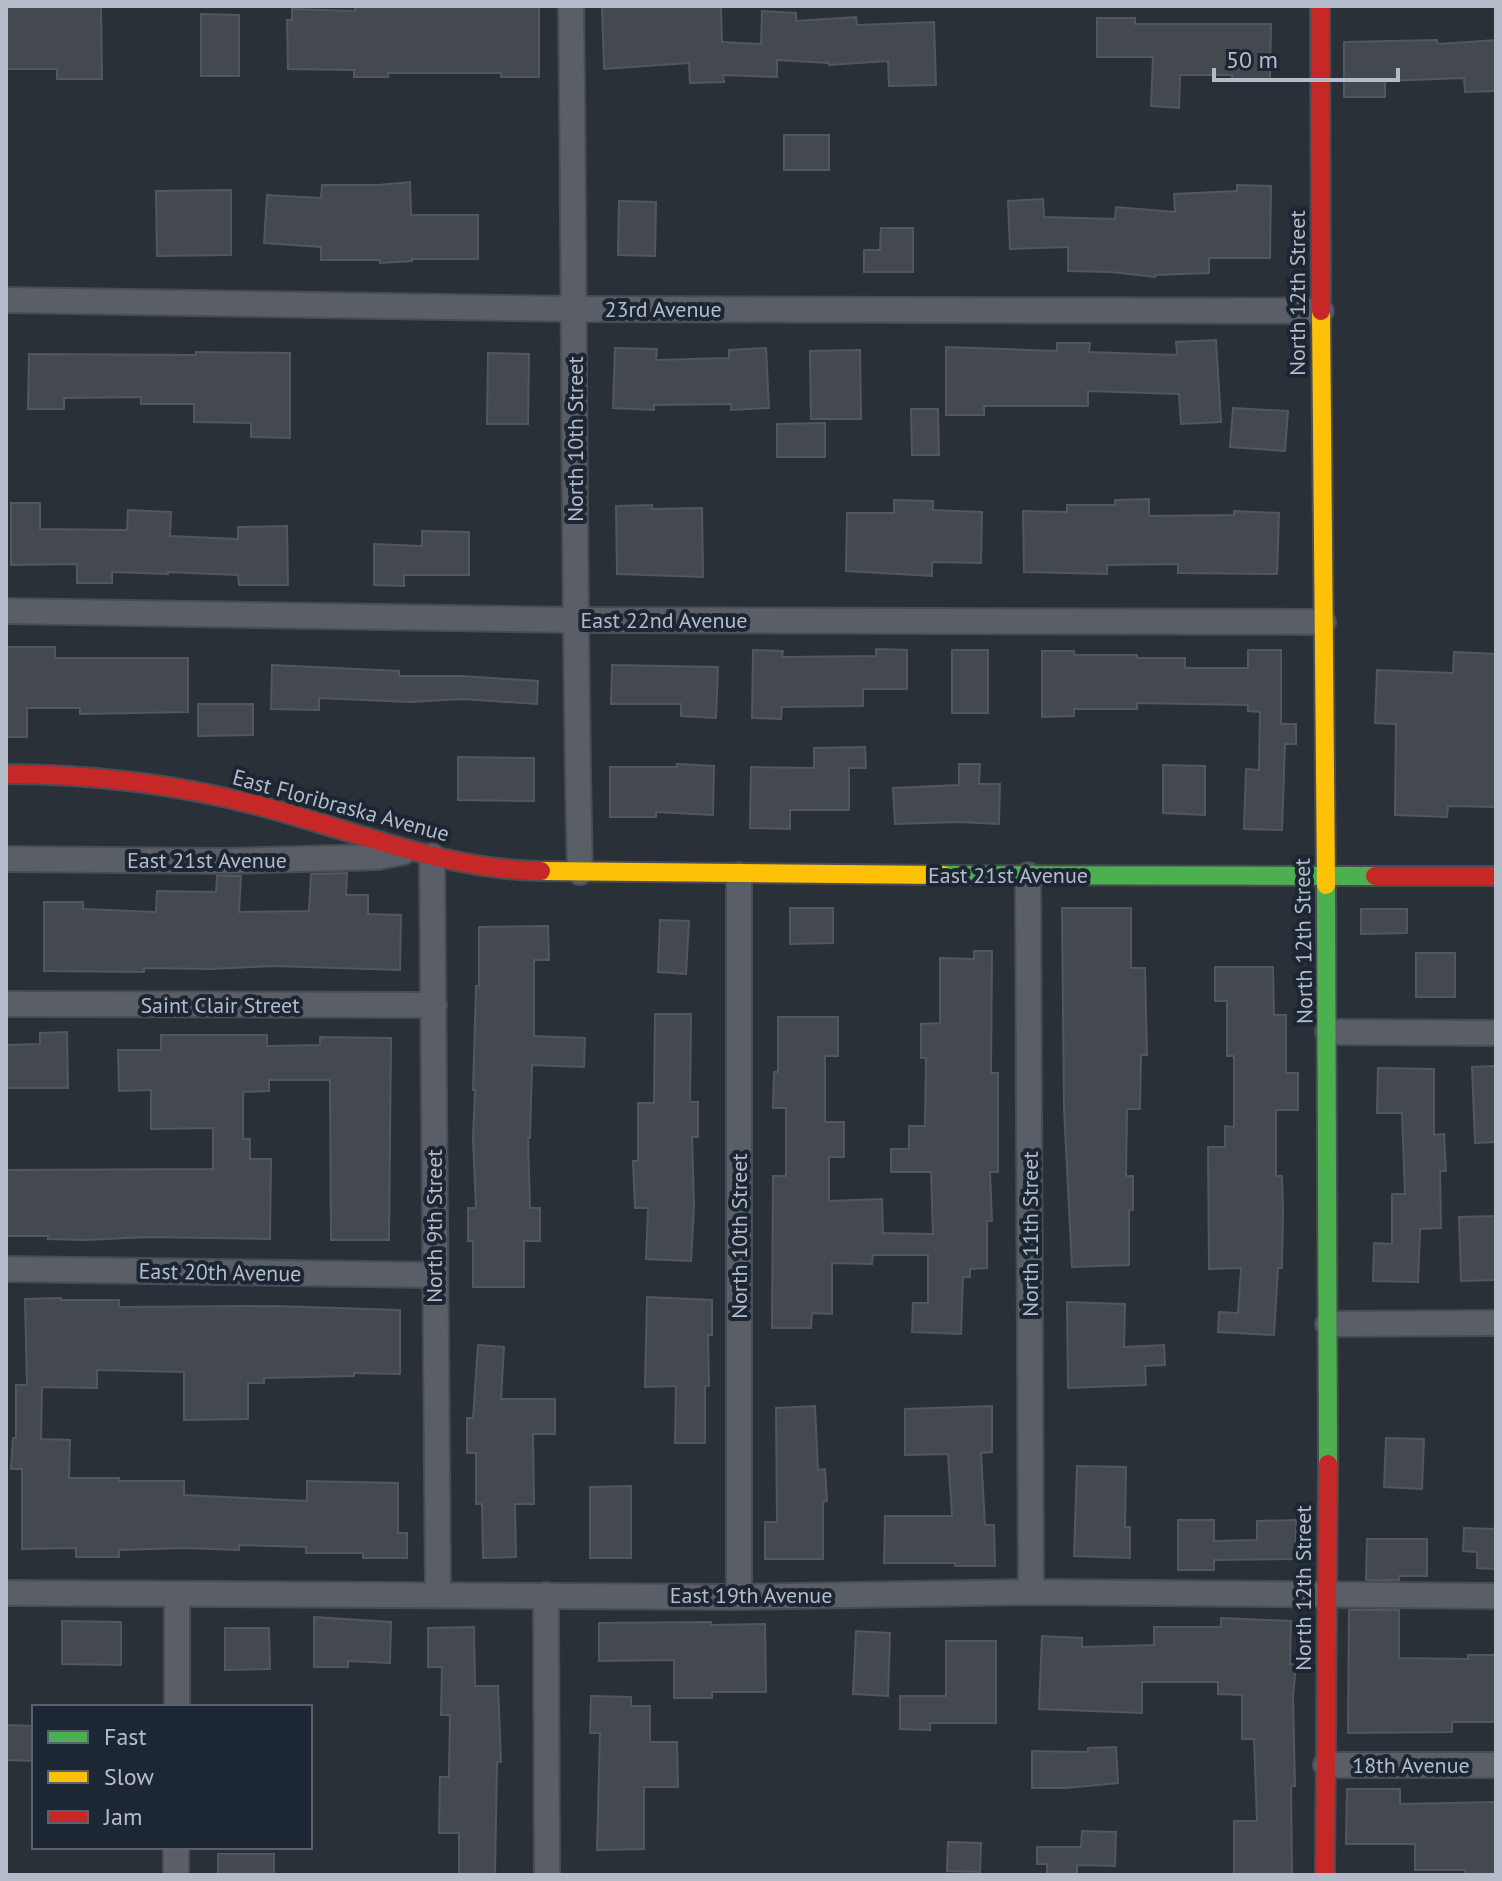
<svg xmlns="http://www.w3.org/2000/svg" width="1502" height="1881" font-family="'PT Sans',sans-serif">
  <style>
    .building { fill: #444950; stroke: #52575f; stroke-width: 2 }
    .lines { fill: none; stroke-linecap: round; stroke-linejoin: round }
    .street-casing { stroke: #484c53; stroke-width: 28 }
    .fast-casing { stroke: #484c53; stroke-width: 22 }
    .slow-casing { stroke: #484c53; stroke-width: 22 }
    .jam-casing { stroke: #484c53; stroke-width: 22 }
    .street { stroke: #5a5e66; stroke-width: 24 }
    .fast { stroke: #4caf50; stroke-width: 18 }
    .slow { stroke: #ffc107; stroke-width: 18 }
    .jam { stroke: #c62828; stroke-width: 18 }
    .labels { text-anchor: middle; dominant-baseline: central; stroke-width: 8; stroke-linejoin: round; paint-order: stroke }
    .street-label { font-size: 22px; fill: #b4bcc9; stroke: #1d2633 }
  </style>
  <rect width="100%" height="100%" fill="#2a3038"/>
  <g class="building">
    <polygon points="6,6 101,6 102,79 57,79 57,69 6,69"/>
    <polygon points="539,6 539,77 501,77 501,73 388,73 388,77 354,77 354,70 288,69 287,20 292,20 292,9 355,11 355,7"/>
    <polygon points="602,6 721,6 722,42 761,44 762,11 796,13 796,21 856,17 857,25 934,22 936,85 889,86 888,61 829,65 829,63 777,60 777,77 723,75 724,82 690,83 689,63 604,69"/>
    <polygon points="201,14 239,15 239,76 201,76"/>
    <polygon points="1097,18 1135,18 1135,24 1271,24 1270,80 1232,80 1232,75 1180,75 1179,108 1151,106 1153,57 1097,57"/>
    <polygon points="1437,40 1438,44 1496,40 1496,91 1465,92 1464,78 1385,81 1385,97 1344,97 1344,42"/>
    <rect x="784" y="135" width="45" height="35"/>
    <polygon points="410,182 411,215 478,215 478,259 412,259 412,261 380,263 380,260 321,260 321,247 264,243 267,195 321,198 322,185 378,185"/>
    <polygon points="1237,185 1271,186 1270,258 1209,258 1209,273 1156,275 1155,277 1111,272 1068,271 1068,247 1010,249 1008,201 1043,199 1044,217 1115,219 1116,207 1175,212 1174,194 1237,191"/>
    <polygon points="231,190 231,255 157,256 156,191"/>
    <polygon points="619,201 656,202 655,256 618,255"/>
    <polygon points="881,228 913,228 913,272 864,272 864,250 880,250"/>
    <polygon points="1216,340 1221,422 1181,424 1179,394 1088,391 1088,406 984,406 984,415 946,415 946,347 1057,351 1057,343 1090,343 1089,352 1177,355 1176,342"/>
    <polygon points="615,348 657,349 656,360 729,358 729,350 766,348 769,408 731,410 731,404 654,405 654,410 613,408"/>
    <polygon points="860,350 861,419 811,419 810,351"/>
    <polygon points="196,352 290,353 290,438 251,437 251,423 194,422 194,404 141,404 141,397 64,398 64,409 28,409 29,354 196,355"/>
    <polygon points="488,353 529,354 528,424 487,424"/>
    <polygon points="1233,408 1288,411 1285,451 1230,447"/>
    <polygon points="911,409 938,409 939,455 912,455"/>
    <polygon points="825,423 825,457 777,457 777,424"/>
    <polygon points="1149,499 1149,516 1234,515 1234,511 1279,513 1277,574 1178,573 1178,564 1107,565 1107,574 1024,572 1023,511 1067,512 1067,505 1115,505 1115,500"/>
    <polygon points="894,500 933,501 933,510 982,512 981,563 932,562 932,576 846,571 847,513 894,513"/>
    <polygon points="11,503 40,503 40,529 127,530 128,510 171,512 170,536 238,539 238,527 287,526 288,585 239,585 238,575 168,572 168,574 112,572 112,583 77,583 77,564 11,565"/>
    <polygon points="652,505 652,509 702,508 703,577 617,574 616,506"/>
    <polygon points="422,531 469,532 469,575 404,575 404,586 374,585 374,544 422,546"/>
    <polygon points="7,647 55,647 55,658 188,658 188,712 80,714 80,708 27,708 27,737 6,737"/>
    <polygon points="876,649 907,650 907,689 863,689 863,706 782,707 781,719 752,718 753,650 783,651 782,657 876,656"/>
    <rect x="952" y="650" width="36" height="63"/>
    <polygon points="1248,650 1281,650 1281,724 1296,724 1296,744 1285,744 1282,830 1244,829 1246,769 1259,770 1260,712 1248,711 1248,705 1137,703 1137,709 1074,709 1074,716 1042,717 1042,651 1074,651 1074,655 1137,655 1137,658 1185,658 1185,668 1248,668"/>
    <polygon points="1454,652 1496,654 1496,807 1448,806 1447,817 1395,815 1396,724 1375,723 1377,670 1453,673"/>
    <polygon points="272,665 399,671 399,676 462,676 538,681 537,704 462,699 410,702 319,698 319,710 271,709"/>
    <polygon points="612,665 718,667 716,718 681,716 681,704 611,704"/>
    <polygon points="198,704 253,704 253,735 198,736"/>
    <polygon points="865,747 866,768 849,768 849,810 790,810 790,829 750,828 751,767 814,768 814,748"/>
    <polygon points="458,757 534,758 534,801 458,800"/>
    <polygon points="677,764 714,766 713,815 656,812 656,817 610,817 610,767 677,767"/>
    <polygon points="959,764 980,764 979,784 1000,784 999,824 959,822 895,824 893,788 959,785"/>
    <polygon points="1163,765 1205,766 1205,815 1163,813"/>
    <polygon points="347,873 346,895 368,895 368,914 401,915 400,970 273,966 211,969 144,968 144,972 44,971 44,902 83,902 83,909 156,912 157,891 216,892 217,876 241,876 239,912 309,911 311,874"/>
    <polygon points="790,908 833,908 833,943 790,944"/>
    <polygon points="1062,908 1131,908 1131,968 1145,968 1147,1055 1141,1055 1140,1109 1127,1109 1126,1176 1133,1176 1133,1210 1129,1210 1129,1265 1072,1267 1064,1108"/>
    <polygon points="1361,909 1407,909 1407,933 1361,934"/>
    <polygon points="660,920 689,921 686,974 658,972"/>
    <polygon points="548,926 549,960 534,960 534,1036 585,1038 584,1067 532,1065 530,1138 528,1138 530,1208 540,1208 540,1241 524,1241 524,1287 473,1287 473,1241 468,1241 468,1208 476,1208 473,1139 475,1090 473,1090 476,986 479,986 479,927"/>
    <polygon points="974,951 992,951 991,1073 998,1073 998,1172 990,1172 992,1221 987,1221 987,1268 970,1269 970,1277 963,1277 961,1334 912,1332 913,1303 928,1303 928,1255 873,1255 872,1264 832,1263 832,1314 812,1313 811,1328 772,1328 773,1176 786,1176 786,1108 773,1108 774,1072 778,1072 778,1017 838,1017 838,1056 825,1056 825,1122 844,1122 844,1157 829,1157 829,1201 882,1199 883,1233 933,1234 931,1172 891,1172 891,1149 909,1149 909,1126 925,1126 926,1058 921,1058 921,1024 940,1023 940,958 974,959"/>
    <rect x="1416" y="953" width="39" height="44"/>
    <polygon points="1215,967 1273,967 1274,1015 1286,1015 1286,1073 1298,1073 1298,1110 1276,1110 1276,1176 1282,1176 1283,1210 1282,1268 1278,1268 1274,1335 1218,1332 1219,1312 1238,1313 1241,1268 1209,1269 1208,1147 1225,1147 1225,1126 1234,1127 1234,1056 1227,1056 1227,1001 1215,1001"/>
    <polygon points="655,1014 691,1014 690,1102 698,1102 698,1137 692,1137 694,1206 691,1261 646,1259 648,1208 635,1208 633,1161 638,1161 638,1103 654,1103"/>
    <polygon points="67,1032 68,1088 6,1088 6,1045 40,1044 40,1033"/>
    <polygon points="161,1035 267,1035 267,1046 320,1045 320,1037 391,1038 389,1240 331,1240 330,1080 269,1080 269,1091 243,1092 243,1139 250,1139 250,1159 271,1159 270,1239 148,1237 85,1240 48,1239 48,1236 6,1236 6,1170 213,1169 213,1128 151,1129 151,1090 119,1091 118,1050 161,1050"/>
    <polygon points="1496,1066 1496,1142 1475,1143 1472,1067"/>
    <polygon points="1378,1068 1434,1069 1434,1135 1444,1134 1446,1171 1440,1171 1441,1228 1420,1229 1418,1282 1373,1281 1374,1243 1392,1244 1392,1194 1405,1194 1402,1113 1377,1113"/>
    <polygon points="1496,1216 1496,1280 1461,1281 1459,1217"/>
    <polygon points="647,1297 712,1300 712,1335 708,1335 709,1386 705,1386 705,1443 675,1443 676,1386 645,1387"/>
    <polygon points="61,1298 61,1300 119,1300 119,1307 274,1306 400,1310 400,1374 354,1373 354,1376 264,1378 264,1383 248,1383 248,1419 184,1420 184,1372 97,1370 97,1388 42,1387 41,1439 70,1440 69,1478 119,1478 119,1481 184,1481 184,1495 307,1501 307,1481 398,1483 398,1533 407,1533 407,1558 363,1558 363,1553 306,1553 306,1547 239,1545 239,1550 184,1548 119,1550 119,1557 76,1557 76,1548 22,1549 22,1469 11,1469 13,1438 16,1438 16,1385 27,1385 25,1299"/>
    <polygon points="1067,1302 1125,1304 1124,1347 1164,1345 1165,1365 1145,1366 1146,1385 1068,1388"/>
    <polygon points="478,1345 504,1347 501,1399 555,1399 555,1434 533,1434 534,1504 515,1504 516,1557 483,1558 482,1504 476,1504 476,1453 467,1453 467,1418 473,1418"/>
    <polygon points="815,1406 818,1470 825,1469 827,1501 823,1502 823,1559 765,1559 765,1522 777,1522 776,1408"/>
    <polygon points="992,1406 992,1452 981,1453 985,1525 994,1525 995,1566 955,1566 955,1563 884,1563 885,1516 952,1516 948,1454 905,1455 905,1409"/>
    <polygon points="1386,1438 1424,1439 1422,1489 1384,1487"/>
    <polygon points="1077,1466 1126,1467 1125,1527 1130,1527 1130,1558 1074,1556"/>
    <polygon points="631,1486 631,1558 590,1558 590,1487"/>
    <polygon points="1178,1520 1214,1520 1214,1541 1257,1540 1257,1521 1296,1520 1296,1559 1214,1560 1214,1570 1178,1570"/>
    <polygon points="1464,1528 1496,1529 1496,1569 1477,1568 1477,1552 1463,1551"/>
    <polygon points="1367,1539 1427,1539 1427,1576 1399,1576 1399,1580 1366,1580"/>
    <polygon points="1349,1610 1399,1610 1399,1658 1468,1659 1468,1655 1496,1655 1496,1722 1452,1722 1452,1732 1348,1733"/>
    <polygon points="314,1617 391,1622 390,1663 348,1661 348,1667 314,1667"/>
    <polygon points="1221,1618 1291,1621 1290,1664 1296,1665 1293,1697 1295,1786 1291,1786 1292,1875 1234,1875 1234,1821 1257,1821 1254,1739 1242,1739 1242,1695 1218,1694 1218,1682 1142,1682 1142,1713 1039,1709 1042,1636 1082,1638 1082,1647 1154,1645 1154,1627 1221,1627"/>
    <polygon points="62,1621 121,1622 121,1665 62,1664"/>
    <polygon points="711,1622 711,1625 765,1624 766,1692 712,1692 712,1698 674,1698 674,1660 599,1661 599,1623"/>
    <polygon points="474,1627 475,1686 498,1686 501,1762 497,1762 495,1875 459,1875 459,1833 439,1833 440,1777 449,1777 450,1715 441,1715 442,1667 428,1667 428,1628"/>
    <polygon points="225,1628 269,1628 270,1669 225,1670"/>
    <polygon points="856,1631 890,1633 888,1696 853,1694"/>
    <polygon points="946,1641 996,1641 996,1723 930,1723 930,1730 900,1729 900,1696 946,1696"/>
    <polygon points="591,1696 631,1697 631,1706 650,1706 650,1742 677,1742 678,1787 644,1787 644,1849 597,1850 600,1733 590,1733"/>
    <polygon points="6,1725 34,1726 34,1761 6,1760"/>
    <polygon points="1116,1747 1118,1783 1066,1788 1032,1788 1032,1751 1088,1752 1088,1748"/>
    <polygon points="1347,1789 1400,1789 1400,1804 1496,1802 1496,1875 1465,1875 1465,1870 1415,1870 1415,1844 1346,1844"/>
    <polygon points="1082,1831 1116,1832 1115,1866 1077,1865 1077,1875 1047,1875 1047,1864 1037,1864 1037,1847 1081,1847"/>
    <polygon points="948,1842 981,1843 980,1872 947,1871"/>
    <rect x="218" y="1854" width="56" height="21"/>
  </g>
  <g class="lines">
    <defs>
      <g id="street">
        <path d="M571,6C575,295 573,584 580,872"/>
        <polyline points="6,300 575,309 1321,311"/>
        <polyline points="6,611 575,620 1323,622"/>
        <polyline points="432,856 438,1595"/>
        <polyline points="6,859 224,861 378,857 403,852"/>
        <polyline points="739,875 739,1597"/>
        <polyline points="1028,875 1031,1592"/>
        <polyline points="6,1004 434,1005"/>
        <polyline points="1328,1032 1496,1033"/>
        <polyline points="6,1269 434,1275"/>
        <polyline points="1328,1324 1496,1323"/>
        <polyline points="6,1593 739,1597 1031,1592 1496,1596"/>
        <polyline points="546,1595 547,1875"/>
        <polyline points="177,1707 177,1594"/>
        <polyline points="1326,1765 1496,1765"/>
        <polyline points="176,1875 176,1847"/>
      </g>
      <g id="fast">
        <polyline points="943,875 1375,876"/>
        <polyline points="1326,885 1328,1464"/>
      </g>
      <g id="slow">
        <polyline points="1321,311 1326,885"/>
        <polyline points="541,871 943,875"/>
      </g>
      <g id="jam">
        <polyline points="1320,6 1321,311"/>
        <path d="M6,774C92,774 181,785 264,807C355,831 446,870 541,871"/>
        <polyline points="1375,876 1496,876"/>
        <polyline points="1325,1875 1328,1464"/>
      </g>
    </defs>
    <use href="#street" class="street-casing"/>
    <use href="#fast" class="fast-casing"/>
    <use href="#slow" class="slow-casing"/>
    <use href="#jam" class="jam-casing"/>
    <use href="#street" class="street"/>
    <use href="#fast" class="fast"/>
    <use href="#slow" class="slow"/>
    <use href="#jam" class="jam"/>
  </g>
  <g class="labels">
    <g class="street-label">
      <text transform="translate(1297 293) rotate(-90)">North 12th Street</text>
      <text x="663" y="309">23rd Avenue</text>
      <text transform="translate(575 439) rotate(-90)">North 10th Street</text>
      <text x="664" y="620">East 22nd Avenue</text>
      <text transform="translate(341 805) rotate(15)">East Floribraska Avenue</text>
      <text x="207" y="860">East 21st Avenue</text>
      <text x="1008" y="875">East 21st Avenue</text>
      <text transform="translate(1303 941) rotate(-91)">North 12th Street</text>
      <text x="220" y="1005">Saint Clair Street</text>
      <text transform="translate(434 1226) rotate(-90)">North 9th Street</text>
      <text transform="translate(1030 1234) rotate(-90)">North 11th Street</text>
      <text transform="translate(739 1236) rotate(-90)">North 10th Street</text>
      <text transform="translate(220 1272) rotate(1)">East 20th Avenue</text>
      <text transform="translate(1303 1588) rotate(-90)">North 12th Street</text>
      <text x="751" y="1595">East 19th Avenue</text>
      <text x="1411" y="1765">18th Avenue</text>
    </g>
  </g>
  <rect width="1502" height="1881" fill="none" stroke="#b4bcc9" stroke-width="16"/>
  <rect x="32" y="1705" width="280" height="144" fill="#1d2633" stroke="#59626f" stroke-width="2"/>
  <rect x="48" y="1731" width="40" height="12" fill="#4caf50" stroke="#59626f" stroke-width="2"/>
  <text x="104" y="1745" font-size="24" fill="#b4bcc9">Fast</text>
  <rect x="48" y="1771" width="40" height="12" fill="#ffc107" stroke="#59626f" stroke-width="2"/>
  <text x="104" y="1785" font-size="24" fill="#b4bcc9">Slow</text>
  <rect x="48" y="1811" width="40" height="12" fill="#c62828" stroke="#59626f" stroke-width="2"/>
  <text x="104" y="1825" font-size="24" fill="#b4bcc9">Jam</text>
  <path d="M1214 68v12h184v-12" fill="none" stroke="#b4bcc9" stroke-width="4"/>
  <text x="1226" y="68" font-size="24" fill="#b4bcc9" stroke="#1d2633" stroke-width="6" paint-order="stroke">50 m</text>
</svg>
